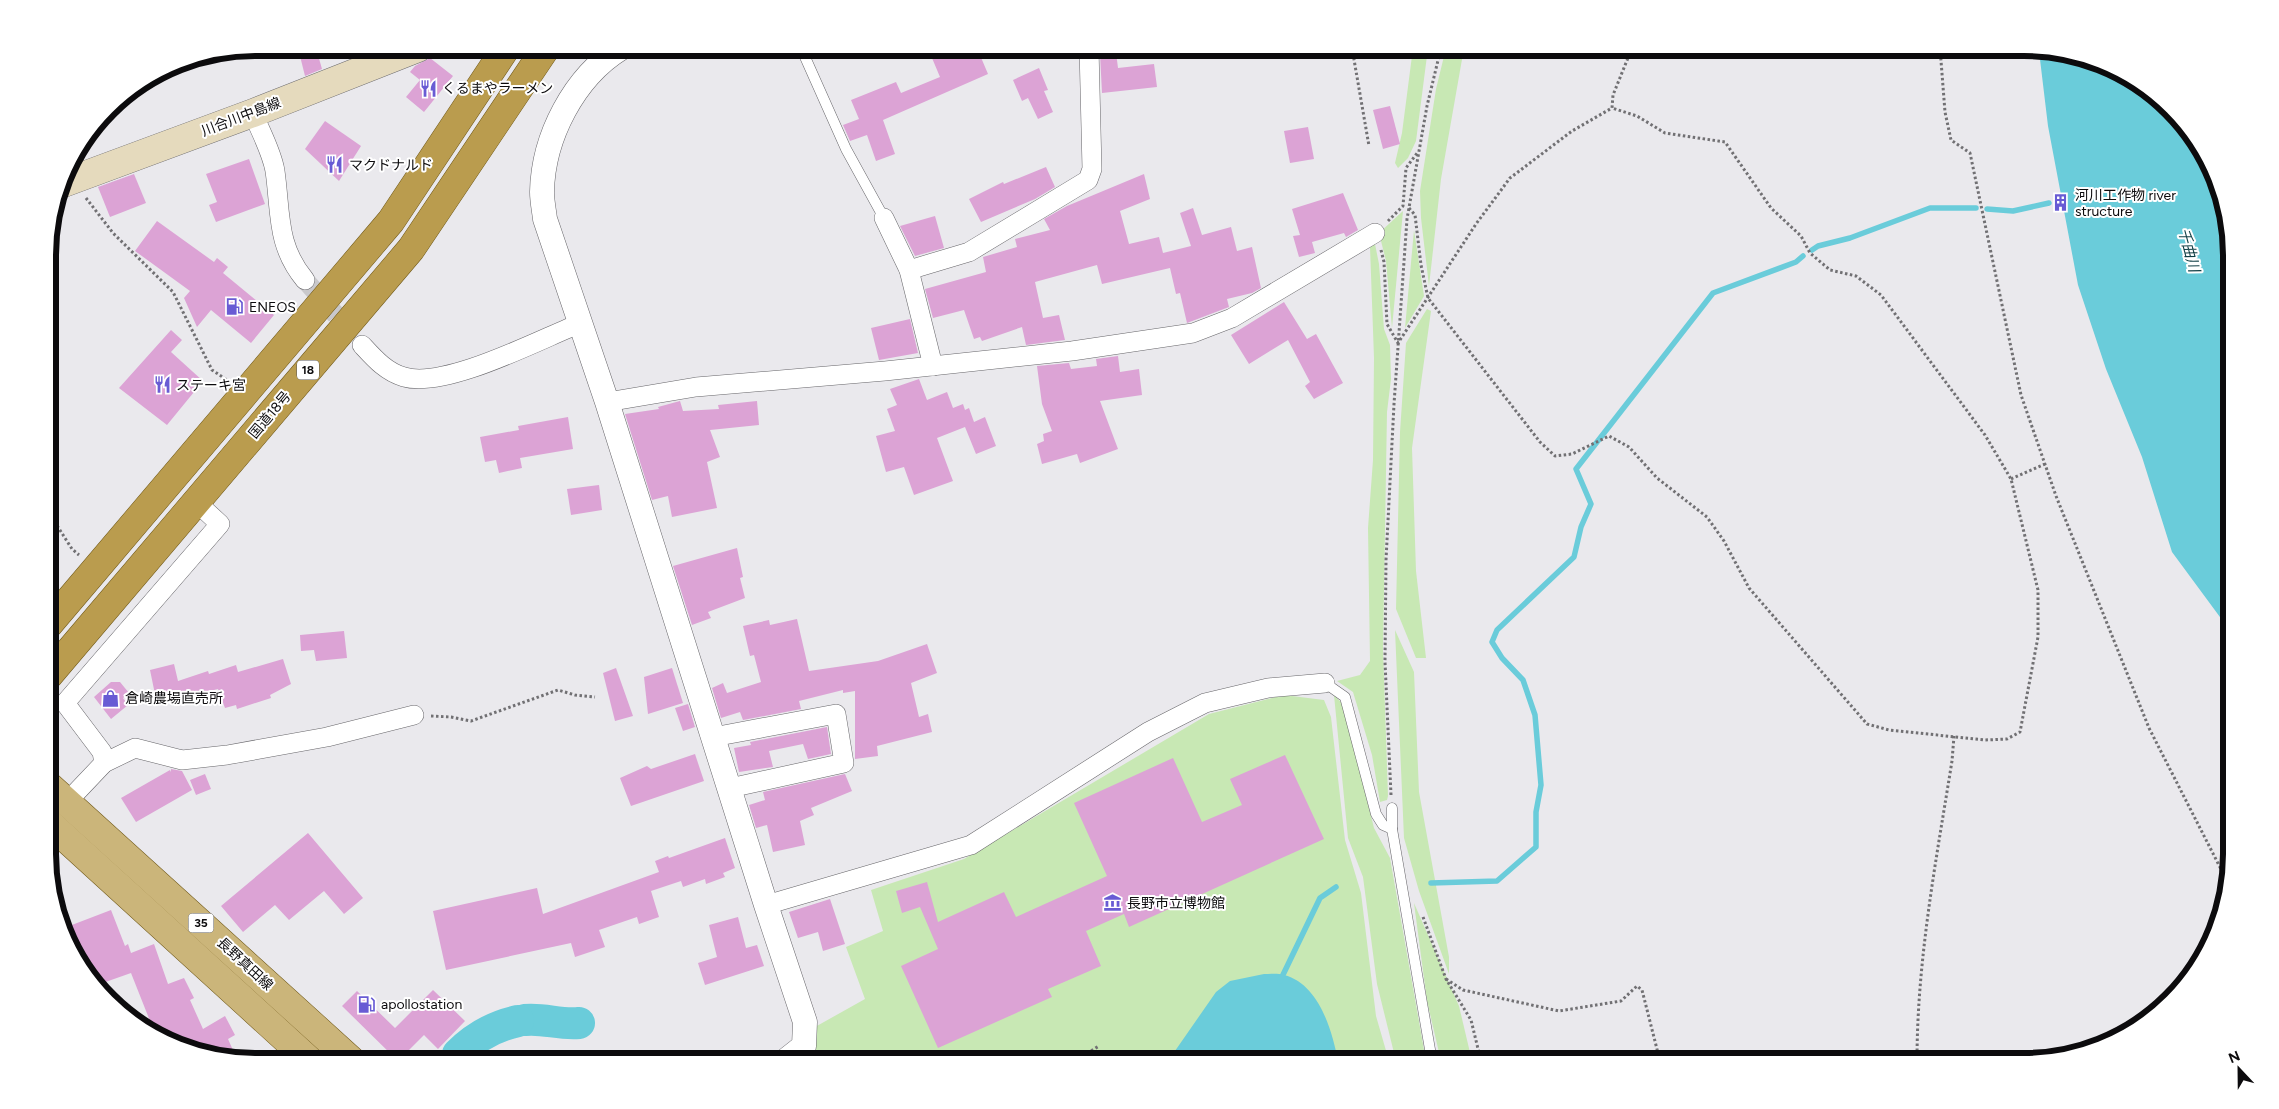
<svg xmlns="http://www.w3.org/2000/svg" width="2279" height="1109" font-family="Figtree,'Noto Sans JP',sans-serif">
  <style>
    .green { fill: #c8e8b4 }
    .water { fill: #6accda }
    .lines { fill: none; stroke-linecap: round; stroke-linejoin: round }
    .stream { stroke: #6accda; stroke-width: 5.5 }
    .river { stroke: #6accda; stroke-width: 32 }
    .building { fill: #dca3d5 }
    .minor-tunnel { stroke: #c9c8cb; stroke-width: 19; stroke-dasharray: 19 9; stroke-linecap: butt }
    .service-casing { stroke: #67666a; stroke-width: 11 }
    .minor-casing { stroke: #67666a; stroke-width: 20 }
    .tertiary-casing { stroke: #67666a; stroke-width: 25 }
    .secondary-casing { stroke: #67666a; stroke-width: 29 }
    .primary-casing { stroke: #715a1b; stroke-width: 29 }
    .trunk-casing { stroke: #715a1b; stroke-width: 29 }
    .path { stroke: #717073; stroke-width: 3; stroke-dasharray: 2.5 2.5; stroke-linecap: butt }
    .service { stroke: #fff; stroke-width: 10 }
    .minor { stroke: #fff; stroke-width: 19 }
    .tertiary { stroke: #fff; stroke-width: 24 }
    .secondary { stroke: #e5dabd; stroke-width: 28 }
    .primary { stroke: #cbb57a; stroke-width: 28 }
    .trunk { stroke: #ba9c4e; stroke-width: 28 }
    .labels { text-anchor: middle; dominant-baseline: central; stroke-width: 4; stroke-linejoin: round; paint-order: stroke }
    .shield { fill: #fff; stroke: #555456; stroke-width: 1 }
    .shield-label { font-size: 12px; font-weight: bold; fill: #0c0b0d }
    .poi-label { font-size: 14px; fill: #0c0b0d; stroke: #fff; text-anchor: start }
    .street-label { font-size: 14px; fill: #0c0b0d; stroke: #fff }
    .water-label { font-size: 15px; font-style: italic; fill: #0e3d43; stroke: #fff }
    .rim { fill: none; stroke: #0c0b0d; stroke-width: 6 }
  </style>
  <rect width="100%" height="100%" fill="#eae9ed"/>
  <g class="green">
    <polygon points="1413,48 1428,48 1416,141 1408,158 1398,168 1395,163 1402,133"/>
    <polygon points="1446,48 1464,48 1441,179 1429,286 1421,218 1420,191 1436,89"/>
    <polygon points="1403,211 1392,328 1386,261 1379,233"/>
    <polygon points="1414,230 1424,296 1405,328"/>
    <polygon points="1375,244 1379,264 1384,329 1390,345 1391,379 1387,412 1383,649 1388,796 1387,800 1380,802 1372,755 1353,692 1337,681 1360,675 1370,661 1368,528 1373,460 1374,358 1370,247"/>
    <polygon points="1427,309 1431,311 1412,448 1416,571 1426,658 1416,658 1396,609 1400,432 1406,343"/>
    <polygon points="1395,630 1414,672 1419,792 1449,957 1449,974 1419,891 1404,838"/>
    <polygon points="1284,695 1324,700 1331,717 1345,840 1361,893 1376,1016 1389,1061 807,1061 815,1027 865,999 846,947 883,931 871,890 964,859 1209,714"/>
    <polygon points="1334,695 1343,704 1374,828 1390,858 1426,1061 1396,1061 1377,984 1363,877 1348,838"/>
    <polygon points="1414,903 1459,1006 1472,1061 1441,1061 1427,1001"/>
  </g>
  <g class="water">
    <polygon points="2039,51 2115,69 2189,129 2216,176 2230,229 2231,632 2172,552 2142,457 2106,369 2078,285 2048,126"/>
    <path d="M1264,974C1270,974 1278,973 1284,975C1319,984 1332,1030 1338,1061H1168L1216,992L1230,981Z"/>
  </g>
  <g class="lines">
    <g class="stream">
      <polyline points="1987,209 2013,211 2049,203"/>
      <polyline points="1812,250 1818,246 1850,238 1930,208 1976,208"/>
      <polyline points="1431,883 1497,881 1536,847 1536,812 1541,785 1535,715 1523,680 1502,658 1492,642 1497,630 1574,557 1581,527 1591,504 1576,469 1713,293 1796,262 1803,256"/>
      <polyline points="1280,981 1320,898 1336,887"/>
    </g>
    <g class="river">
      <path d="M525,1020C544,1018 560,1025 579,1023"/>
      <path d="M458,1054C475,1037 494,1026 518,1021"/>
    </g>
  </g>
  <g class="building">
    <polygon points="298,48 316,48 322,69 305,76"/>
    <polygon points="958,48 977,48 988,74 883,120 895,154 876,161 867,135 850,141 843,125 859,119 851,100 896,82 901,93 940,77 932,58"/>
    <polygon points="1116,52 1118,68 1154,64 1157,87 1102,93 1100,54"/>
    <polygon points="430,58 453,76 424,112 406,97 420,80 410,72 415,66"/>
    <polygon points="1039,68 1048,90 1044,91 1053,112 1038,119 1028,98 1022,101 1013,80"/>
    <polygon points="1390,106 1400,144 1383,149 1373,110"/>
    <polygon points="325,121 361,146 339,181 305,149"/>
    <polygon points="1308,127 1314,159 1290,163 1284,131"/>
    <polygon points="249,159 265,204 216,222 209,205 217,202 206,174"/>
    <polygon points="1046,167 1055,187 1035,199 981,222 969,199 1003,182 1004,184"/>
    <polygon points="134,174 146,203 110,217 98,187"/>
    <polygon points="1144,174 1150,199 1120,211 1129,244 1159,237 1163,253 1191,246 1180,213 1193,208 1202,235 1231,227 1237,251 1252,247 1261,288 1252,293 1227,299 1229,307 1187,323 1180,293 1176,294 1170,268 1102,284 1097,265 1035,282 1043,318 1059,315 1065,340 1026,345 1022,327 982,341 980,337 974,339 964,310 933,318 925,289 986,272 983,257 1017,247 1015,239 1050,230 1044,219 1067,206"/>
    <polygon points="1343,193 1358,230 1346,237 1344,233 1312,242 1315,253 1299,257 1293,236 1300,235 1292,209"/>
    <polygon points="935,216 944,248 915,256 900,226"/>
    <polygon points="157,221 214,262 217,258 228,267 223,273 274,315 251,343 211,310 197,327 184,298 190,291 135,251"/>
    <polygon points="1284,302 1307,339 1316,334 1343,383 1314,399 1305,386 1310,382 1288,340 1249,364 1231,335"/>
    <polygon points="910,319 918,353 879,360 871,328"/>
    <polygon points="171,330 182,340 171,352 203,381 167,425 119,388"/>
    <polygon points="1118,356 1120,372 1139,369 1142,395 1100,401 1118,449 1080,463 1077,454 1042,464 1037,444 1044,441 1043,434 1052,431 1042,404 1037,366 1069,363 1071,369 1097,366 1096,359"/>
    <polygon points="919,379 927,400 947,392 953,408 963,404 965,410 969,408 974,422 985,417 996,446 976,454 965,427 937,438 953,481 914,495 904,467 886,472 876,436 895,431 887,409 897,405 890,389"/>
    <polygon points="680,401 683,411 719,409 718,405 757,401 759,425 710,430 720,457 707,462 717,508 672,517 668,496 652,500 625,414 659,409 658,407"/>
    <polygon points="568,417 573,449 520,458 522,468 499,473 496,460 485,462 480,437 519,430 518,426"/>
    <polygon points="599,485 602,510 571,515 567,489"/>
    <polygon points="737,548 743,577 740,578 745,598 708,612 711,618 692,625 673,566"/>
    <polygon points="797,619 809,671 878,661 927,644 937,673 911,683 919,717 928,714 932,732 877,746 878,756 855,759 855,691 843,693 843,690 799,701 801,709 743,720 740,712 721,718 712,688 723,683 727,693 761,682 754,655 750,656 743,626 769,620 770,625"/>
    <polygon points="344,631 347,658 316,661 314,650 301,651 300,635"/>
    <polygon points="283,659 291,684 270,695 271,698 237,709 236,705 225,708 218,689 157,704 150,670 174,664 178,681 208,671 209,674 236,665 238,672"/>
    <polygon points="616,668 633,716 615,721 603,673"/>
    <polygon points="672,668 683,703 648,714 644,677"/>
    <polygon points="111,682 120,682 129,693 123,698 128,705 111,719 94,697"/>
    <polygon points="688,704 695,727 683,731 675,708"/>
    <polygon points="827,727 831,754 808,759 803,744 769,751 773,767 739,772 734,748 751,745 750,742"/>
    <polygon points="695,754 704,781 631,806 620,778 647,766 651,769"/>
    <polygon points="1285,755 1324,839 1129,927 1124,914 1086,931 1101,966 1048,989 1052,997 938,1048 901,966 938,949 920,907 902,913 896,891 927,882 938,922 1004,892 1016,917 1107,876 1074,803 1173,758 1202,822 1242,805 1230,779"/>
    <polygon points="171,769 182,771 192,790 136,822 121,798 170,770 171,772"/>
    <polygon points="205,774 211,789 196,795 190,780"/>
    <polygon points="845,774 852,791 811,808 814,815 800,821 805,845 773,852 767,825 756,828 749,805 765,800 763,792"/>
    <polygon points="308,833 363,898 344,914 324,891 289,920 275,905 243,932 221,906"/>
    <polygon points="725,838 735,868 723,873 725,877 706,884 705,879 683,887 681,881 651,891 659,917 639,924 637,917 599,930 605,947 575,957 571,943 446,970 433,911 537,888 543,914 659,872 655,861 668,856 669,858"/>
    <polygon points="830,899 845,944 823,951 818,932 798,938 789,912"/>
    <polygon points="111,910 125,946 128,944 131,953 154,944 168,984 184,978 194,998 190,1000 203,1029 225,1016 235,1035 228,1039 236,1057 164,1040 143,1024 150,1021 131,973 97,985 90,980 71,946 64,928"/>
    <polygon points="738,917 746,948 757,945 764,966 705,985 698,963 717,957 709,925"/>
    <polygon points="433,990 465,1021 438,1049 424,1035 398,1061 342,1006 357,991 395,1028"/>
  </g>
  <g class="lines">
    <polyline class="minor-tunnel" points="305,280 352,333"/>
    <defs>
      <g id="service">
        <polyline points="801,48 846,149 884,218"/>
        <polyline points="1325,683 1345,697 1376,814 1383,825 1392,829"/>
        <polyline points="1392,808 1392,829 1432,1061"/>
      </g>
      <g id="minor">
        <polyline points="1137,48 1142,48"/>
        <path d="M253,113C260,131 272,152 275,171C281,213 276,245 305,280"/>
        <polyline points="884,218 909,270 933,366"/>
        <polyline points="909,270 969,252 1088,180 1092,169 1089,48"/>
        <path d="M362,345C374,358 386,372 404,377C446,389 538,340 581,323"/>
        <polyline points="607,402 696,387 885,371 1072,351 1193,333 1232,318 1375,233"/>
        <polyline points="713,737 836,714 844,763 730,788"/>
        <polyline points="104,763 135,748 182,760 227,755 327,737 414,715"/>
        <polyline points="67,802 104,763 102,752 65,703 220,524 196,502"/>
        <polyline points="766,905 971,845 1148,732 1205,703 1268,688 1325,683"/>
        <polyline points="279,1061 297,1049"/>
      </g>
      <path id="tertiary" d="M621,48C574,77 543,137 542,192C542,201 544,210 545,219L607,402L766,905L805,1022L804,1046L785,1061"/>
      <polyline id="secondary" points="64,183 253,113 418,48"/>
      <g id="primary">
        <polyline points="49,786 352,1061"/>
        <polyline points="49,823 310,1061"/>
      </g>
      <g id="trunk">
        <polyline points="49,624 391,221 506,48"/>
        <polyline points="49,675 411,249 546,48"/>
      </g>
    </defs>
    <use href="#service" class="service-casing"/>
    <use href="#minor" class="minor-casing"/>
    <use href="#tertiary" class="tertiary-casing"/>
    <use href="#secondary" class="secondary-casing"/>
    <use href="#primary" class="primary-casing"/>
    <use href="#trunk" class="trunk-casing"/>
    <g class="path">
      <polyline points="1352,48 1369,146"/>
      <polyline points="1940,48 1945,112 1951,140 1970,153 2021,395 2056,496 2149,728 2226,879"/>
      <polyline points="86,198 113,233 173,292 212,370 227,380"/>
      <polyline points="1409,208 1415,215 1421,265 1428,298 1540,442 1555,456 1572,454 1609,436 1629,447 1657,478 1707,517 1724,541 1749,588 1867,724 1889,730 1985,740 2007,739 2020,732 2038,637 2038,590 2011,479 1985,435 1881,295 1856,276 1830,270 1810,253 1801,236 1771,208 1725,142 1665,133 1637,116 1612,108"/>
      <polyline points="1388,221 1403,206 1406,168 1418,152"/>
      <polyline points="1381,250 1384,262 1387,324 1398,343 1476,224 1510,178 1572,131 1612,108 1613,95 1632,48"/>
      <polyline points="2011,479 2045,464"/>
      <polyline points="49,513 72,549 79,555"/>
      <polyline points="431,716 451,717 471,721 558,690 575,695 595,697"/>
      <polyline points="1391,795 1385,662 1386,560 1394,404 1407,219 1427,106 1441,48"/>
      <polyline points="1423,917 1446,979 1471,1020 1481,1061"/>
      <polyline points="1446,979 1463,990 1559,1011 1621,1001 1637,986 1642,990 1660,1061"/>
      <polyline points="1074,1061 1099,1046"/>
      <path d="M1917,1061C1917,960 1936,861 1952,761L1954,736"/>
    </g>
    <use href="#service" class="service"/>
    <use href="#minor" class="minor"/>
    <use href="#tertiary" class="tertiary"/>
    <use href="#secondary" class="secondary"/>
    <use href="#primary" class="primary"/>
    <use href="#trunk" class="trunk"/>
  </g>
  <defs>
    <symbol id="restaurant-bare" viewBox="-9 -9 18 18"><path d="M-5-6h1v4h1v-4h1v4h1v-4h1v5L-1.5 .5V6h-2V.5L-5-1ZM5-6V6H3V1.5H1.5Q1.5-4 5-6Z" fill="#685bd4" stroke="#fff" stroke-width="2.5" paint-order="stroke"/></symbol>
    <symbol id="building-bare" viewBox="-9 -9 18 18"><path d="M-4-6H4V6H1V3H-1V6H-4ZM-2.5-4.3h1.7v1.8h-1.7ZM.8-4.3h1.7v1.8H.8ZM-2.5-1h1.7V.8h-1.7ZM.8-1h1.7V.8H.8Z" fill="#685bd4" stroke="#fff" stroke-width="2.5" paint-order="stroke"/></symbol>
    <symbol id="fuel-bare" viewBox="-9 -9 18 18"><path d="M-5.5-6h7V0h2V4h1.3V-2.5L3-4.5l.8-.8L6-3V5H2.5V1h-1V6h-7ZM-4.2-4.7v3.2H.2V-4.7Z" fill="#685bd4" stroke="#fff" stroke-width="2.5" paint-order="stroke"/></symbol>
    <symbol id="shop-bare" viewBox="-9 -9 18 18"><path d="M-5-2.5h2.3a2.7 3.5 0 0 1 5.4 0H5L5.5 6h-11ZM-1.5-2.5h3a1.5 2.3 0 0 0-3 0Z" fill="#685bd4" stroke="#fff" stroke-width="2.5" paint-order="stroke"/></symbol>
    <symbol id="museum-bare" viewBox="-9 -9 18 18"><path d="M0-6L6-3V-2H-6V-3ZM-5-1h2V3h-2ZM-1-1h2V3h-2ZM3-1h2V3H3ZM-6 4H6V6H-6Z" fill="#685bd4" stroke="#fff" stroke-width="2.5" paint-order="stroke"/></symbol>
  </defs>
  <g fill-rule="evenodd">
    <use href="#restaurant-bare" x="416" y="76" width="25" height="25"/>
    <use href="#restaurant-bare" x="322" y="152" width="25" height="25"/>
    <use href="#building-bare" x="2048" y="190" width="25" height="25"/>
    <use href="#fuel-bare" x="222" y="294" width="25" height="25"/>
    <use href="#restaurant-bare" x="150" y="372" width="25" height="25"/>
    <use href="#shop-bare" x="98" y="686" width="25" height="25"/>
    <use href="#museum-bare" x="1100" y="890" width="25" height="25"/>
    <use href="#fuel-bare" x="354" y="992" width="25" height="25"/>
  </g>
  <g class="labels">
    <g class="shield">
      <rect x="297" y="360.5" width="22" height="19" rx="4"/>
      <rect x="188.5" y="913.5" width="25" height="19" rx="4"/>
    </g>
    <g class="shield-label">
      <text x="308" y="370">18</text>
      <text x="201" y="923">35</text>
    </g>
    <g class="poi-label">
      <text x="442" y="88">くるまやラーメン</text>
      <text x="349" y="165">マクドナルド</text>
      <text x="2075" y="195">河川工作物 river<tspan x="2075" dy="16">structure</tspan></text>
      <text x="249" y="307">ENEOS</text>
      <text x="176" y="385">ステーキ宮</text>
      <text x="125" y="698">倉崎農場直売所</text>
      <text x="1127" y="903">長野市立博物館</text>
      <text x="381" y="1004">apollostation</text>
    </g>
    <g class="street-label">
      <text transform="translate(241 117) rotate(-21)">川合川中島線</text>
      <text transform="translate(270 415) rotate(-50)">国道18号</text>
      <text transform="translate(245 964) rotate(43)">長野真田線</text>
    </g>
    <g class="water-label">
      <text transform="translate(2189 250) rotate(75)">千曲川</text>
    </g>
  </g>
  <path d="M0 0H2279V1109H0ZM255 56H2024A199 199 0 0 1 2223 255V854A199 199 0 0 1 2024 1053H255A199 199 0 0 1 56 854V255A199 199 0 0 1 255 56Z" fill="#fff" fill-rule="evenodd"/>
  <path class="rim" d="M255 56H2024A199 199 0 0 1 2223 255V854A199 199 0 0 1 2024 1053H255A199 199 0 0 1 56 854V255A199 199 0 0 1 255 56Z"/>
  <g transform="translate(2239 1069) rotate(338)" stroke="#ffffff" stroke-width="4" paint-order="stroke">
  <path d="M0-4L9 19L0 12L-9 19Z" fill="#0c0b0d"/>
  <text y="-8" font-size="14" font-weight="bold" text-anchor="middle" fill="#0c0b0d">N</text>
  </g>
</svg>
